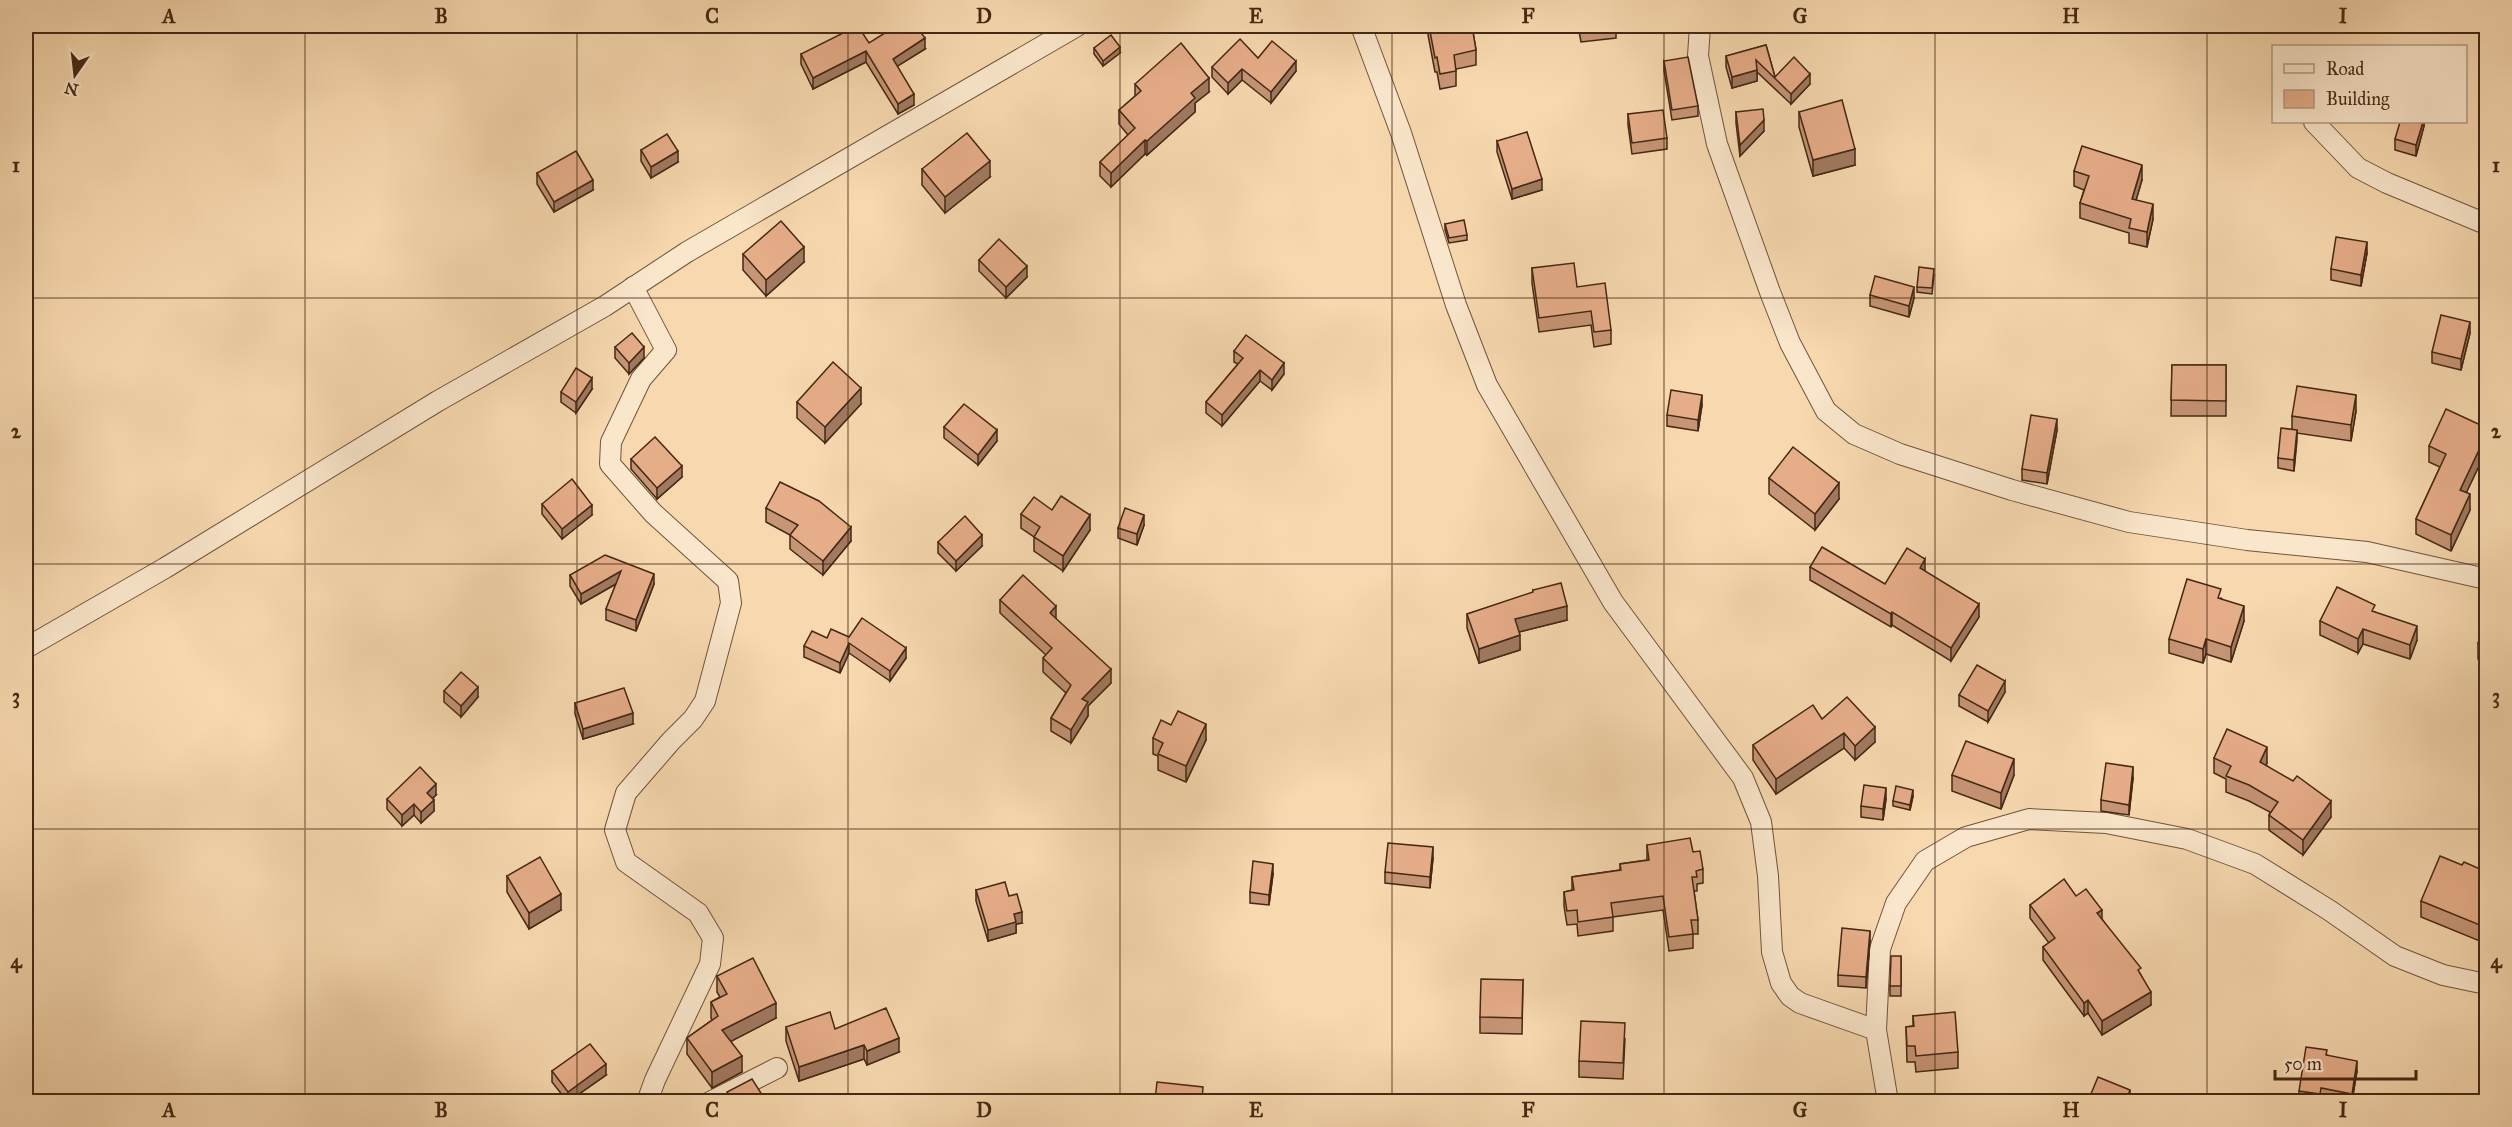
<svg xmlns="http://www.w3.org/2000/svg" width="2512" height="1127" font-family="'IM FELL Great Primer',serif">
  <style>
    .lines { fill: none; stroke-linecap: round; stroke-linejoin: round }
    .minor-casing { stroke: #71543a; stroke-width: 22 }
    .minor { stroke: #fae6cb; stroke-width: 20 }
    .wall { fill: #c69576; stroke: #442813; stroke-width: 1.5 }
    .shaded-wall { fill: #a17960; stroke: #442813; stroke-width: 1.5 }
    .building { fill: #e6ad89; stroke: #442813; stroke-width: 1.5 }
    .grid { fill: none; stroke: #442813; stroke-width: 1.5; stroke-opacity: 0.55 }
    .neatline { fill: none; stroke: #442813; stroke-width: 2 }
    .grid-label { font-size: 20px; text-anchor: middle; font-weight: bold; fill: #442813 }
  </style>
  <rect width="100%" height="100%" fill="#f7d8af"/>
  <filter id="stains"><feTurbulence type="fractalNoise" baseFrequency=".00333" numOctaves="4"/><feColorMatrix values="0 0 0 0 .2 0 0 0 0 .09 0 0 0 0 .02 0 0 0 .5 -.17"/></filter>
  <radialGradient id="worn" r=".72"><stop offset=".6" stop-color="#630" stop-opacity="0"/><stop offset="1" stop-color="#630" stop-opacity=".3"/></radialGradient>
  <g class="lines">
    <defs>
      <g id="minor">
        <polyline points="1361,26 1401,133 1456,305 1487,385 1613,602 1743,778 1761,822 1768,876 1772,952 1781,983 1790,996 1800,1003 1876,1030"/>
        <polyline points="1700,26 1698,56 1717,144 1770,292 1790,343 1826,411 1854,434 1900,454 2012,490 2129,522 2247,540 2367,552 2486,579"/>
        <polyline points="2314,122 2358,168 2387,183 2486,224"/>
        <polyline points="633,287 666,350 641,379 611,442 610,464 653,513 728,581 731,603 705,701 693,719 671,741 626,793 615,830 626,862 698,913 713,938 710,964 655,1080 647,1102"/>
        <polyline points="26,648 165,568 438,401 605,306 687,252 1077,26"/>
        <polyline points="710,1102 777,1068"/>
        <polyline points="1888,1102 1876,1030 1880,949 1896,903 1925,861 1966,837 2029,819 2106,823 2187,839 2255,864 2329,910 2395,956 2443,975 2486,984"/>
      </g>
    </defs>
    <use href="#minor" class="minor-casing"/>
    <use href="#minor" class="minor"/>
  </g>
  <g class="wall">
    <polygon points="1145,26 1158,26 1150,32"/>
    <polygon points="1428,26 1472,26 1476,50 1476,65 1456,69 1456,86 1440,89 1437,72 1435,72 1428,35"/>
    <polygon points="1578,26 1616,26 1616,38 1581,42"/>
    <polygon points="869,43 925,49 897,66 914,105 898,114 866,62 813,89 801,64 801,54"/>
    <polygon points="1766,45 1775,77 1810,84 1791,104 1757,72 1757,81 1732,88 1726,67 1726,56"/>
    <polygon points="1094,48 1120,53 1103,66 1094,54"/>
    <polygon points="1258,58 1296,71 1271,103 1242,80 1228,94 1212,77 1212,67"/>
    <polygon points="1664,61 1698,106 1698,116 1672,120 1664,71"/>
    <polygon points="1135,84 1209,92 1195,103 1195,112 1147,155 1145,154 1111,187 1100,176 1100,162 1128,135 1119,124 1119,110 1135,96"/>
    <polygon points="1736,112 1764,131 1740,156 1736,123"/>
    <polygon points="1799,112 1855,165 1813,176 1799,127"/>
    <polygon points="1628,114 1667,138 1667,149 1632,154 1628,125"/>
    <polygon points="2424,122 2424,126 2416,156 2395,150 2395,139"/>
    <polygon points="1497,141 1542,190 1512,199 1497,152"/>
    <polygon points="641,150 678,162 651,178 641,161"/>
    <polygon points="922,169 990,177 945,213 922,185"/>
    <polygon points="2074,171 2142,180 2136,200 2153,219 2147,247 2129,243 2129,233 2080,218 2080,203 2084,190 2074,186"/>
    <polygon points="537,173 593,190 554,212 537,184"/>
    <polygon points="1445,224 1467,235 1467,240 1449,243 1445,230"/>
    <polygon points="2367,253 2361,286 2331,280 2331,269"/>
    <polygon points="743,254 804,262 766,296 743,270"/>
    <polygon points="979,260 1027,277 1006,298 979,271"/>
    <polygon points="1532,268 1577,287 1611,330 1611,344 1594,347 1591,325 1539,332 1532,283"/>
    <polygon points="1934,275 1932,294 1917,292 1917,287"/>
    <polygon points="1870,295 1914,298 1909,317 1870,306"/>
    <polygon points="2470,333 2461,370 2432,363 2432,352"/>
    <polygon points="615,347 644,358 629,374 615,358"/>
    <polygon points="1234,351 1284,374 1272,390 1260,381 1222,426 1206,413 1206,402 1238,364 1234,362"/>
    <polygon points="2172,365 2226,365 2226,416 2171,416"/>
    <polygon points="592,389 576,413 561,402 561,392"/>
    <polygon points="797,402 861,404 825,443 797,418"/>
    <polygon points="1702,405 1698,431 1667,426 1667,415"/>
    <polygon points="2356,411 2351,441 2297,433 2294,471 2278,468 2278,458 2292,430 2292,416"/>
    <polygon points="944,427 997,441 978,465 944,438"/>
    <polygon points="2487,428 2487,449 2466,493 2470,510 2451,551 2416,534 2416,519 2440,467 2429,462 2429,446"/>
    <polygon points="2057,430 2047,484 2022,480 2022,469"/>
    <polygon points="631,459 682,477 657,499 631,469"/>
    <polygon points="1769,478 1839,499 1815,530 1769,494"/>
    <polygon points="542,504 592,515 562,539 542,514"/>
    <polygon points="766,508 851,541 823,575 790,549 790,535 766,522"/>
    <polygon points="1052,510 1090,530 1063,571 1034,551 1034,537 1021,528 1021,514"/>
    <polygon points="1144,525 1137,545 1118,538 1118,528"/>
    <polygon points="938,542 982,546 956,571 938,553"/>
    <polygon points="1810,567 1885,584 1925,571 1979,617 1951,661 1892,625 1891,627 1810,580"/>
    <polygon points="570,575 654,584 636,631 606,620 606,609 616,584 581,604 570,586"/>
    <polygon points="1533,590 1567,620 1519,632 1520,650 1479,663 1467,628 1467,614 1533,593"/>
    <polygon points="2221,598 2244,621 2231,662 2206,654 2203,663 2169,653 2169,639"/>
    <polygon points="1000,600 1056,619 1111,683 1088,706 1088,716 1071,743 1051,731 1051,718 1066,693 1043,672 1043,658 1046,655 1000,613"/>
    <polygon points="2375,612 2417,640 2410,659 2363,644 2358,653 2320,635 2320,621"/>
    <polygon points="2487,624 2487,663 2478,659 2478,643"/>
    <polygon points="849,637 906,658 890,681 849,653 840,673 804,657 804,646 827,638"/>
    <polygon points="444,691 478,697 461,717 444,702"/>
    <polygon points="2005,692 1988,722 1959,706 1959,695"/>
    <polygon points="575,703 633,724 583,739 575,714"/>
    <polygon points="1822,719 1875,742 1855,760 1844,748 1776,794 1753,760 1753,745"/>
    <polygon points="1153,738 1206,740 1186,782 1158,770 1158,756 1153,754"/>
    <polygon points="2214,758 2267,763 2266,765 2331,817 2303,855 2269,830 2269,815 2270,812 2249,801 2226,792 2226,779 2214,773"/>
    <polygon points="1952,775 2014,775 2001,809 1952,791"/>
    <polygon points="2133,778 2129,815 2101,811 2101,800"/>
    <polygon points="436,795 433,798 434,811 421,823 414,815 402,826 387,809 387,799"/>
    <polygon points="1913,796 1910,810 1893,806 1893,801"/>
    <polygon points="1886,799 1883,820 1861,817 1861,806"/>
    <polygon points="1647,845 1693,852 1703,869 1703,883 1697,884 1697,891 1694,891 1698,920 1698,934 1693,934 1693,948 1669,951 1663,910 1613,917 1613,931 1578,936 1577,924 1567,925 1564,906 1564,892 1572,890 1572,877 1620,870 1620,864 1647,860"/>
    <polygon points="1433,858 1430,888 1385,883 1385,872"/>
    <polygon points="2462,865 2487,872 2487,944 2421,917 2421,901"/>
    <polygon points="1273,874 1269,905 1250,903 1250,892"/>
    <polygon points="507,876 561,910 529,929 507,892"/>
    <polygon points="976,890 1022,923 1016,924 1016,933 988,941 976,901"/>
    <polygon points="2076,896 2102,919 2141,975 2151,1005 2102,1035 2088,1013 2084,1016 2043,960 2043,947 2049,943 2030,918 2030,905"/>
    <polygon points="1870,941 1866,988 1838,986 1838,975"/>
    <polygon points="1901,956 1901,996 1890,996 1890,986"/>
    <polygon points="717,976 776,1018 731,1041 742,1072 712,1088 687,1054 687,1038 712,1020 711,1018 711,1002 720,997 717,992"/>
    <polygon points="1523,980 1522,1034 1480,1033 1480,1017"/>
    <polygon points="1913,1016 1958,1052 1958,1068 1916,1072 1915,1062 1907,1062 1906,1027 1913,1026"/>
    <polygon points="786,1027 899,1052 867,1065 864,1059 799,1081 786,1041"/>
    <polygon points="1625,1039 1623,1079 1579,1077 1579,1061"/>
    <polygon points="2327,1055 2357,1071 2352,1101 2335,1101 2321,1099 2321,1101 2299,1101 2299,1091"/>
    <polygon points="552,1071 606,1075 569,1101 567,1101 552,1082"/>
  </g>
  <g class="shaded-wall">
    <polygon points="1150,26 1158,26 1150,32"/>
    <polygon points="925,38 925,49 893,69 893,59"/>
    <polygon points="1120,47 1120,53 1103,66 1103,61"/>
    <polygon points="866,51 866,62 813,89 813,78"/>
    <polygon points="1296,61 1296,71 1271,103 1271,92"/>
    <polygon points="1242,69 1242,80 1228,94 1228,83"/>
    <polygon points="1757,70 1757,81 1732,88 1732,77"/>
    <polygon points="1810,74 1810,84 1791,104 1791,94"/>
    <polygon points="1209,78 1209,92 1195,103 1195,112 1147,155 1147,141 1191,93"/>
    <polygon points="914,94 914,105 898,114 898,104"/>
    <polygon points="1764,120 1764,131 1740,156 1740,145"/>
    <polygon points="2423,122 2424,122 2424,126 2416,156 2416,145"/>
    <polygon points="1145,140 1145,154 1111,187 1111,173"/>
    <polygon points="1855,149 1855,165 1813,176 1813,160"/>
    <polygon points="678,151 678,162 651,178 651,167"/>
    <polygon points="990,161 990,177 945,213 945,197"/>
    <polygon points="2142,165 2142,180 2132,214 2132,199"/>
    <polygon points="1542,179 1542,190 1512,199 1512,189"/>
    <polygon points="593,180 593,190 554,212 554,202"/>
    <polygon points="2153,204 2153,219 2147,247 2147,232"/>
    <polygon points="2367,242 2367,253 2361,286 2361,275"/>
    <polygon points="804,247 804,262 766,296 766,280"/>
    <polygon points="1027,266 1027,277 1006,298 1006,287"/>
    <polygon points="1914,287 1914,298 1909,317 1909,306"/>
    <polygon points="2470,322 2470,333 2461,370 2461,359"/>
    <polygon points="644,347 644,358 629,374 629,363"/>
    <polygon points="1284,363 1284,374 1272,390 1272,380"/>
    <polygon points="1260,370 1260,381 1222,426 1222,415"/>
    <polygon points="592,378 592,389 576,413 576,402"/>
    <polygon points="861,388 861,404 825,443 825,427"/>
    <polygon points="1702,395 1702,405 1698,431 1698,420"/>
    <polygon points="2356,395 2356,411 2351,441 2351,425"/>
    <polygon points="2057,419 2057,430 2047,484 2047,473"/>
    <polygon points="997,430 997,441 978,465 978,455"/>
    <polygon points="2297,430 2297,441 2294,471 2294,460"/>
    <polygon points="2487,433 2487,449 2460,506 2460,490"/>
    <polygon points="682,466 682,477 657,499 657,488"/>
    <polygon points="1839,483 1839,499 1815,530 1815,514"/>
    <polygon points="2470,494 2470,510 2451,551 2451,535"/>
    <polygon points="592,505 592,515 562,539 562,529"/>
    <polygon points="1090,515 1090,530 1063,571 1063,556"/>
    <polygon points="1144,515 1144,525 1137,545 1137,534"/>
    <polygon points="851,527 851,541 823,575 823,561"/>
    <polygon points="982,535 982,546 956,571 956,561"/>
    <polygon points="1925,559 1925,572 1920,568"/>
    <polygon points="621,571 621,581 581,604 581,594"/>
    <polygon points="654,574 654,584 636,631 636,620"/>
    <polygon points="1979,604 1979,617 1951,661 1951,648"/>
    <polygon points="1056,606 1056,620 1050,613"/>
    <polygon points="1567,606 1567,620 1515,633 1515,619"/>
    <polygon points="2244,606 2244,621 2231,662 2231,647"/>
    <polygon points="1892,612 1892,625 1891,627 1891,614"/>
    <polygon points="2417,626 2417,640 2410,659 2410,645"/>
    <polygon points="2363,629 2363,644 2358,653 2358,639"/>
    <polygon points="1520,635 1520,650 1479,663 1479,649"/>
    <polygon points="2206,639 2206,654 2203,663 2203,649"/>
    <polygon points="849,643 849,653 840,673 840,663"/>
    <polygon points="906,648 906,658 890,681 890,671"/>
    <polygon points="1111,669 1111,683 1088,706 1088,716 1071,743 1071,730 1082,699"/>
    <polygon points="2005,681 2005,692 1988,722 1988,711"/>
    <polygon points="478,687 478,697 461,717 461,706"/>
    <polygon points="633,713 633,724 583,739 583,729"/>
    <polygon points="1206,724 1206,740 1186,782 1186,766"/>
    <polygon points="1875,727 1875,742 1855,760 1855,746"/>
    <polygon points="1844,733 1844,748 1776,794 1776,779"/>
    <polygon points="2267,747 2267,763 2260,777 2260,762"/>
    <polygon points="2014,759 2014,775 2001,809 2001,793"/>
    <polygon points="2133,767 2133,778 2129,815 2129,805"/>
    <polygon points="436,784 436,795 427,803 427,793"/>
    <polygon points="1886,788 1886,799 1883,820 1883,809"/>
    <polygon points="1913,790 1913,796 1910,810 1910,805"/>
    <polygon points="434,800 434,811 421,823 421,812"/>
    <polygon points="2331,801 2331,817 2303,855 2303,840"/>
    <polygon points="414,804 414,815 402,826 402,815"/>
    <polygon points="1433,847 1433,858 1430,888 1430,877"/>
    <polygon points="1273,864 1273,874 1269,905 1269,895"/>
    <polygon points="561,894 561,910 529,929 529,913"/>
    <polygon points="2102,910 2102,923 2097,913"/>
    <polygon points="1022,912 1022,923 1016,924 1016,933 988,941 988,930 1014,914"/>
    <polygon points="1870,931 1870,941 1866,988 1866,977"/>
    <polygon points="2151,992 2151,1005 2102,1035 2102,1021"/>
    <polygon points="2088,1000 2088,1013 2084,1016 2084,1003"/>
    <polygon points="776,1003 776,1018 722,1046 722,1030"/>
    <polygon points="899,1038 899,1052 867,1065 867,1051"/>
    <polygon points="864,1045 864,1059 799,1081 799,1067"/>
    <polygon points="742,1056 742,1072 712,1088 712,1072"/>
    <polygon points="2357,1061 2357,1071 2352,1101 2352,1094"/>
    <polygon points="606,1064 606,1075 569,1101 568,1101 568,1092"/>
    <polygon points="2130,1090 2130,1101 2126,1101"/>
  </g>
  <g class="building">
    <polygon points="857,26 858,26 869,43 896,26 916,26 925,38 893,59 914,94 898,104 866,51 813,78 801,54"/>
    <polygon points="1429,26 1472,26 1476,50 1454,55 1456,71 1440,74 1437,57 1435,58"/>
    <polygon points="1580,26 1616,26 1616,27 1581,32"/>
    <polygon points="1111,35 1120,47 1103,61 1094,48"/>
    <polygon points="1240,39 1258,58 1272,41 1296,61 1271,92 1242,69 1228,83 1212,67"/>
    <polygon points="1181,43 1209,78 1191,93 1195,98 1147,141 1145,140 1111,173 1100,162 1135,128 1119,110 1141,91 1135,84"/>
    <polygon points="1766,45 1775,77 1794,57 1810,74 1791,94 1756,60 1757,70 1732,77 1726,56"/>
    <polygon points="1688,57 1698,106 1672,110 1664,61"/>
    <polygon points="1842,100 1855,149 1813,160 1799,112"/>
    <polygon points="1763,109 1764,120 1740,145 1736,112"/>
    <polygon points="1663,110 1667,138 1632,143 1628,114"/>
    <polygon points="2400,122 2423,122 2416,145 2395,139"/>
    <polygon points="1527,132 1542,179 1512,189 1497,141"/>
    <polygon points="967,133 990,161 945,197 922,169"/>
    <polygon points="667,134 678,151 651,167 641,150"/>
    <polygon points="2082,146 2142,165 2132,199 2153,204 2147,232 2129,228 2131,219 2080,203 2089,176 2074,171"/>
    <polygon points="576,151 593,180 554,202 537,173"/>
    <polygon points="1464,220 1467,235 1449,238 1445,224"/>
    <polygon points="781,221 804,247 766,280 743,254"/>
    <polygon points="2336,237 2367,242 2361,275 2331,269"/>
    <polygon points="999,239 1027,266 1006,287 979,260"/>
    <polygon points="1574,263 1577,287 1605,283 1611,330 1594,332 1591,311 1539,318 1532,268"/>
    <polygon points="1919,267 1934,269 1932,288 1917,287"/>
    <polygon points="1875,276 1914,287 1909,306 1870,295"/>
    <polygon points="2441,315 2470,322 2461,359 2432,352"/>
    <polygon points="632,333 644,347 629,363 615,347"/>
    <polygon points="1246,335 1284,363 1272,380 1260,370 1222,415 1206,402 1243,358 1234,351"/>
    <polygon points="833,362 861,388 825,427 797,402"/>
    <polygon points="2172,365 2226,365 2226,401 2171,400"/>
    <polygon points="576,368 592,378 576,402 561,392"/>
    <polygon points="2297,386 2356,395 2351,425 2292,416"/>
    <polygon points="1671,390 1702,395 1698,420 1667,415"/>
    <polygon points="964,404 997,430 978,455 944,427"/>
    <polygon points="2446,409 2487,428 2487,433 2460,490 2470,494 2451,535 2416,519 2446,454 2429,446"/>
    <polygon points="2031,415 2057,419 2047,473 2022,469"/>
    <polygon points="2281,428 2297,430 2294,460 2278,458"/>
    <polygon points="655,437 682,466 657,488 631,459"/>
    <polygon points="1793,447 1839,483 1815,514 1769,478"/>
    <polygon points="572,479 592,505 562,529 542,504"/>
    <polygon points="780,482 819,501 851,527 823,561 790,535 798,525 766,508"/>
    <polygon points="1061,496 1090,515 1063,556 1034,537 1040,527 1021,514 1034,497 1052,510"/>
    <polygon points="1125,508 1144,515 1137,534 1118,528"/>
    <polygon points="965,516 982,535 956,561 938,542"/>
    <polygon points="1822,547 1885,584 1907,548 1925,559 1920,568 1979,604 1951,648 1892,612 1891,614 1810,567"/>
    <polygon points="605,555 654,574 636,620 606,609 621,571 581,594 570,575"/>
    <polygon points="1023,575 1056,606 1050,613 1111,669 1082,699 1088,702 1071,730 1051,718 1071,685 1043,658 1052,648 1000,600"/>
    <polygon points="2187,579 2221,589 2218,598 2244,606 2231,647 2206,639 2203,649 2169,639"/>
    <polygon points="1561,583 1567,606 1515,619 1520,635 1479,649 1467,614 1533,592 1533,590"/>
    <polygon points="2337,587 2375,605 2372,611 2417,626 2410,645 2363,629 2358,639 2320,621"/>
    <polygon points="862,618 906,648 890,671 849,643 840,663 804,646 812,631 827,638 831,629 849,637"/>
    <polygon points="2487,624 2487,647 2478,643"/>
    <polygon points="1977,665 2005,681 1988,711 1959,695"/>
    <polygon points="461,672 478,687 461,706 444,691"/>
    <polygon points="624,688 633,713 583,729 575,703"/>
    <polygon points="1847,697 1875,727 1855,746 1844,733 1776,779 1753,745 1813,705 1822,719"/>
    <polygon points="1178,711 1206,724 1186,766 1158,754 1163,743 1153,738 1161,720 1171,725"/>
    <polygon points="2227,729 2267,747 2260,762 2293,781 2297,776 2331,801 2303,840 2269,815 2278,802 2249,785 2226,776 2231,766 2214,758"/>
    <polygon points="1966,741 2014,759 2001,793 1952,775"/>
    <polygon points="2106,763 2133,767 2129,805 2101,800"/>
    <polygon points="420,767 436,784 427,793 434,800 421,812 414,804 402,815 387,799"/>
    <polygon points="1864,785 1886,788 1883,809 1861,806"/>
    <polygon points="1896,786 1913,790 1910,805 1893,801"/>
    <polygon points="1690,838 1693,852 1700,851 1703,869 1696,871 1697,877 1692,877 1698,920 1691,920 1693,934 1669,937 1663,896 1611,903 1613,917 1578,922 1577,910 1567,911 1564,892 1574,890 1572,877 1621,870 1620,864 1649,860 1647,845"/>
    <polygon points="1388,843 1433,847 1430,877 1385,872"/>
    <polygon points="2440,856 2462,865 2464,862 2487,872 2487,928 2421,901"/>
    <polygon points="540,857 561,894 529,913 507,876"/>
    <polygon points="1253,861 1273,864 1269,895 1250,892"/>
    <polygon points="2064,879 2076,896 2086,889 2102,910 2097,913 2141,968 2138,970 2151,992 2102,1021 2088,1000 2084,1003 2043,947 2055,938 2030,905"/>
    <polygon points="1005,882 1009,896 1017,894 1022,912 1014,914 1016,922 988,930 976,890"/>
    <polygon points="1842,928 1870,931 1866,977 1838,975"/>
    <polygon points="1891,956 1901,956 1901,986 1890,986"/>
    <polygon points="753,958 776,1003 722,1030 742,1056 712,1072 687,1038 718,1016 711,1002 727,994 717,976"/>
    <polygon points="1481,979 1523,980 1522,1018 1480,1017"/>
    <polygon points="886,1008 899,1038 867,1051 864,1045 799,1067 786,1027 830,1012 835,1029"/>
    <polygon points="1955,1012 1958,1052 1916,1056 1915,1046 1907,1046 1906,1027 1914,1026 1913,1016"/>
    <polygon points="1581,1021 1625,1023 1623,1063 1579,1061"/>
    <polygon points="590,1044 606,1064 568,1092 552,1071"/>
    <polygon points="2306,1047 2327,1050 2326,1055 2357,1061 2352,1094 2321,1088 2320,1094 2299,1091"/>
    <polygon points="2098,1077 2130,1090 2126,1101 2088,1101"/>
    <polygon points="752,1079 766,1101 718,1101 729,1095 727,1092"/>
    <polygon points="1157,1082 1203,1087 1202,1101 1155,1101"/>
  </g>
  <path class="grid" d="M305,26V1102M577,26V1102M848,26V1102M1120,26V1102M1392,26V1102M1664,26V1102M1935,26V1102M2207,26V1102M26,298H2486M26,564H2486M26,829H2486"/>
  <rect width="2512" height="1127" fill="none" stroke="#f7d8af" stroke-width="66"/>
  <rect x="2272" y="45" width="195" height="78" fill="#fae6cb" stroke="#b19a81" stroke-width="1.5"/>
  <rect x="2284" y="64" width="30" height="9" fill="#fae6cb" stroke="#b19a81" stroke-width="1.5"/>
  <text x="2326" y="75" font-size="18" fill="#442813">Road</text>
  <rect x="2284" y="90" width="30" height="18" fill="#e6ad89" stroke="#b19a81" stroke-width="1.5"/>
  <text x="2326" y="105" font-size="18" fill="#442813">Building</text>
  <g transform="translate(75 75) rotate(194)" stroke="#fae6cb" stroke-width="4.5" paint-order="stroke">
  <path d="M0-4.5L10 22L0 15L-10 22Z" fill="#442813"/>
  <text y="-9" font-size="16" font-weight="bold" text-anchor="middle" fill="#442813">N</text>
  </g>
  <path d="M2275 1070v9h141v-9" fill="none" stroke="#442813" stroke-width="3"/>
  <text x="2284" y="1070" font-size="18" fill="#442813" stroke="#fae6cb" stroke-width="4.5" paint-order="stroke">50 m</text>
  <rect x="33" y="33" width="2446" height="1061" class="neatline"/>
  <g class="grid-label">
    <text x="169" y="23">A</text>
    <text x="441" y="23">B</text>
    <text x="712" y="23">C</text>
    <text x="984" y="23">D</text>
    <text x="1256" y="23">E</text>
    <text x="1528" y="23">F</text>
    <text x="1800" y="23">G</text>
    <text x="2071" y="23">H</text>
    <text x="2343" y="23">I</text>
    <text x="16" y="172">1</text>
    <text x="2496" y="172">1</text>
    <text x="16" y="438">2</text>
    <text x="2496" y="438">2</text>
    <text x="16" y="703">3</text>
    <text x="2496" y="703">3</text>
    <text x="16" y="968">4</text>
    <text x="2496" y="968">4</text>
    <text x="169" y="1117">A</text>
    <text x="441" y="1117">B</text>
    <text x="712" y="1117">C</text>
    <text x="984" y="1117">D</text>
    <text x="1256" y="1117">E</text>
    <text x="1528" y="1117">F</text>
    <text x="1800" y="1117">G</text>
    <text x="2071" y="1117">H</text>
    <text x="2343" y="1117">I</text>
  </g>
  <rect width="100%" height="100%" filter="url(#stains)"/>
  <rect width="100%" height="100%" fill="url(#worn)"/>
</svg>
